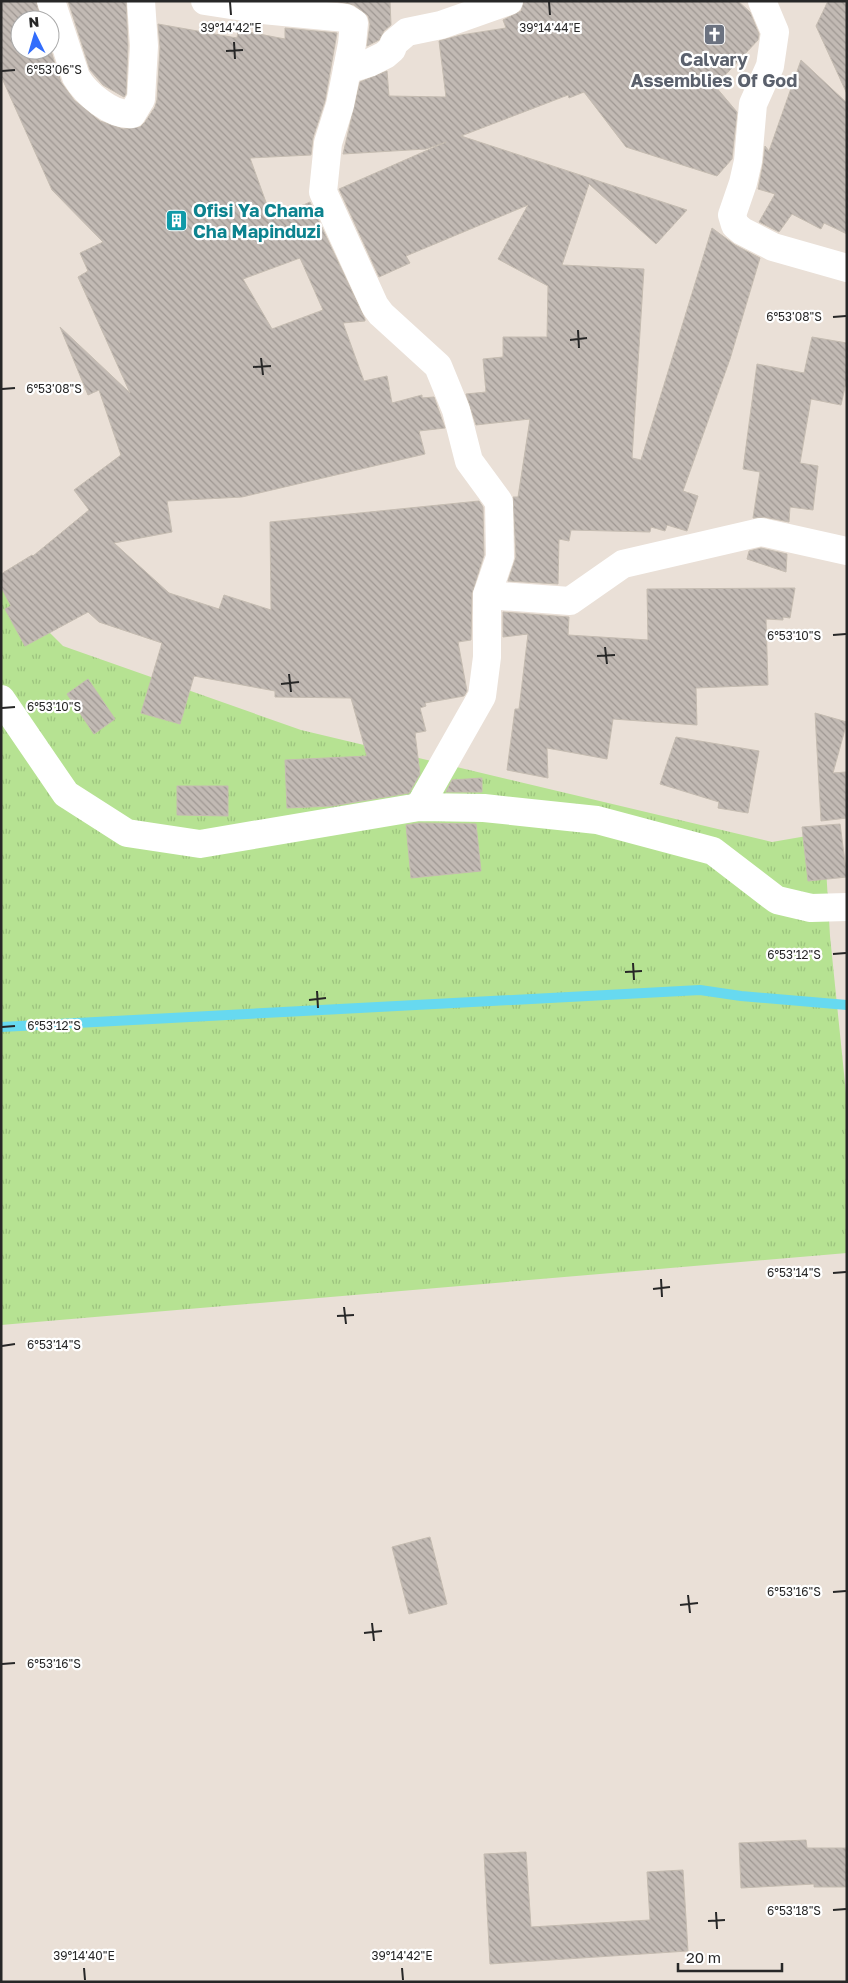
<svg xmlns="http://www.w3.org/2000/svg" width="848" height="1983" font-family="'Golos Text',sans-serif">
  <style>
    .grass { fill: url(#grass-tufts) }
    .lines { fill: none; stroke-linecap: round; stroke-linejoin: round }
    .stream { stroke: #67d9f0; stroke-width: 10 }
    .building { fill: url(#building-back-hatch); stroke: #c5bcb1; fill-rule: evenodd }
    .street { stroke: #fff; stroke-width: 28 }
    .ticks { fill: none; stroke: #272727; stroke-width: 2 }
    .labels { text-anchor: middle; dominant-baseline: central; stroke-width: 4.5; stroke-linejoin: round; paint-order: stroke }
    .worship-label { font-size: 18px; font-weight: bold; fill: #5b616d; stroke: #fff }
    .culture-label { font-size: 18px; font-weight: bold; fill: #0d838f; stroke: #fff; text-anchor: start }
    .ticks-label { font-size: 12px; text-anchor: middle; fill: #272727; stroke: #fff; stroke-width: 4.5; stroke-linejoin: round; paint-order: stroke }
  </style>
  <defs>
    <pattern id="grass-tufts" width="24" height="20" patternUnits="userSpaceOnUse" patternTransform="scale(1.25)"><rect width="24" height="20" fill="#b6e292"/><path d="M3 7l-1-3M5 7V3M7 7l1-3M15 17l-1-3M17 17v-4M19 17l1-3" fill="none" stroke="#9cc27e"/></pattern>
    <pattern id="building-back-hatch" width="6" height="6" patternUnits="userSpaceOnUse" patternTransform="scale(1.25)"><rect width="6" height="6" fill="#c2bab4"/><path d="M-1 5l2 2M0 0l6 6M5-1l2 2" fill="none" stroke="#9e9792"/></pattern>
  </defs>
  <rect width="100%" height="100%" fill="#eae0d7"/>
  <polygon class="grass" points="1,584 63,646 301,730 772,842 824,833 830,936 847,1103 847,1253 1,1325"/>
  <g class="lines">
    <polyline class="stream" points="1,1027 700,990 741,996 847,1005"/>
  </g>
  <g class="building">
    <path d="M1,1H36L41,20H20V50H50V48L61,82L74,100L100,121L123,129L140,127L145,122L155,107L157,100L160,47L158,24L237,38L238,30L285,39V28L337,33L325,101L313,138L311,155L250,158L272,219L310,202L365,319V321L343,323L364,381L387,376L392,403L422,395V398L434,397L445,428L419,431L425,454L242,497L167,501L172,532L114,543L169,593L219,609L224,595L271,610L270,522L479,501L483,507L484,555L472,593L471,640L458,642L467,691L464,696L425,703L426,706L420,708L426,731L415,733L420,774L409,793L332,806L287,808L285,760L367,756L351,698L275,697V691L194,676L180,724L141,713L162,643L99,622L88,612L25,646L5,609L11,606L1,587V574L32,555L33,556L89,510L74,490L121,455L99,390L88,395L60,327L130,393L78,277L88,271L80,253L103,242L52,190L1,76ZM300,258L323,310L272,329L243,279Z"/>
    <polygon points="68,1 126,1 128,46 126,94 124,97 103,85 90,70"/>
    <polygon points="335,1 390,1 391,25 384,31 379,40 367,46 370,24 368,16 354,5"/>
    <polygon points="524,1 738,1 750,12 759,34 758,40 715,86 737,112 732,159 717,176 626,147 584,92 569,98 568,95 461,136 687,210 656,244 589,184 562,265 644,269 632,458 641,460 712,228 735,245 760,258 730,359 683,491 698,496 687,531 667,525 665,531 651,527 650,532 571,530 569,541 559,539 558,584 508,581 516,557 513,497 518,497 530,419 476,425 466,394 486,392 483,359 503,357 503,337 547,337 548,286 498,259 528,205 406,256 410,263 379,277 339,189 446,142 426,149 343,154 360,82 387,71 389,96 446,97 439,41 461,35 506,28 503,20 521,11"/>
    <polygon points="828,1 847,1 847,94 816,26"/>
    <polygon points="801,60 847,103 847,234 824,223 821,229 792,214 779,232 759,222 775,194 758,189 763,164 765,146 769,151"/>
    <polygon points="812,337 847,343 847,378 841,405 811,399 800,463 818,466 813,510 790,507 789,522 764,517 753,518 760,472 743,469 757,364 804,373"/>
    <polygon points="761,548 787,554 786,572 747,559 749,551"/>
    <polygon points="795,588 790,618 783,617 783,620 766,619 768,685 696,688 697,725 613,719 607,759 547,748 548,778 507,770 515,709 519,709 528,634 503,637 503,612 569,617 568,635 648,640 647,589"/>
    <polygon points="88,679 115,719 94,734 67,694"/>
    <polygon points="815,713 847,722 833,773 846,772 847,818 821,821"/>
    <polygon points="676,737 759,751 748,813 718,808 719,802 660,784"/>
    <polygon points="482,778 482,792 446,792 452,780"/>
    <polygon points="177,786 228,786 228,816 177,815"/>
    <polygon points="420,823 476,824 481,871 411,878 406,825"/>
    <polygon points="840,824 847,877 808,881 802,827"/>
    <polygon points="430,1537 447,1604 409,1614 392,1547"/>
    <polygon points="806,1840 807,1848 847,1848 847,1887 814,1887 814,1884 741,1888 739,1843"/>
    <polygon points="526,1852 531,1927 650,1920 647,1872 683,1870 688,1951 490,1964 484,1854"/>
  </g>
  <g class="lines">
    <g class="street">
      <path d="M51,1L76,77C86,94 112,116 132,114L141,99L144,46L141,1"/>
      <polyline points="205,1 263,10 346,18 354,23 352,44 340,105 328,143 323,192 375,306 381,314 438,366 456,410 469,461 499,502 500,557 487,595 487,657 482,696 419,807"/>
      <polyline points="762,1 775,32 770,66 753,104 748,161 743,183 732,215 735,225 742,231 773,247 847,268"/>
      <polyline points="347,70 369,63 385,55 392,49 394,43 407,32 441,25 509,1"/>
      <polyline points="487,595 570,601 623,564 761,532 847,551"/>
      <polyline points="1,699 66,794 127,833 200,844 419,807 484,808 597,820 713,851 777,900 811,908 847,907"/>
    </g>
  </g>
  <path class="ticks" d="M230,2L231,15M549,2L550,15M234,42L235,59M226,51L243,50M2,71L15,70M833,317L846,316M578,330L579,348M570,340L587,338M261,358L263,375M253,367L271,366M2,389L15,388M833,635L846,634M605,647L607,664M597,656L615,655M289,674L291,692M281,684L299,682M2,708L15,707M833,954L846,953M633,963L634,980M625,972L642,971M317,991L318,1008M309,1000L326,998M2,1027L15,1026M833,1273L846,1272M661,1279L662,1297M653,1289L670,1287M344,1307L346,1324M337,1316L354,1315M2,1346L15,1344M833,1592L846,1591M688,1595L690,1613M680,1605L698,1603M372,1623L374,1641M364,1633L382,1631M2,1664L15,1663M833,1910L846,1909M716,1912L717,1929M708,1921L725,1920M84,1968L85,1980M402,1968L403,1980"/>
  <defs>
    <symbol id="church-square" viewBox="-11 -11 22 22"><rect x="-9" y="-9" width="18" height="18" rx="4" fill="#6b7280" stroke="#fff"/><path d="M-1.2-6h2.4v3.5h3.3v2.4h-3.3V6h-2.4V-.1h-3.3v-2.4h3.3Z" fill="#fff"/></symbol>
    <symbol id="building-square" viewBox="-11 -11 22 22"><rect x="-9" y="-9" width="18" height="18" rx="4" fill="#0f9aa8" stroke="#fff"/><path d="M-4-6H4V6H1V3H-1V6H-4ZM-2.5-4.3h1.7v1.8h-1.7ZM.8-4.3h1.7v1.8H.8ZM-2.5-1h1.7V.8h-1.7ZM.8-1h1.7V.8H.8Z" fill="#fff"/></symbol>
  </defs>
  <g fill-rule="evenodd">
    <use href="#church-square" x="702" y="22" width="25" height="25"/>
    <use href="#building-square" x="164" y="208" width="25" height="25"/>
  </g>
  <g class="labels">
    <g class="worship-label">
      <text x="714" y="59">Calvary<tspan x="714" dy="21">Assemblies Of God</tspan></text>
    </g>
    <g class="culture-label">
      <text x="193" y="210">Ofisi Ya Chama<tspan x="193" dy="21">Cha Mapinduzi</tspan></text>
    </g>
  </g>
  <g class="ticks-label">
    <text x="231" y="32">39°14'42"E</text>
    <text x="550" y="32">39°14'44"E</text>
    <text x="54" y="74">6°53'06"S</text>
    <text x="794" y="321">6°53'08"S</text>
    <text x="54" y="393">6°53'08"S</text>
    <text x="794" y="640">6°53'10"S</text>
    <text x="54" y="711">6°53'10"S</text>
    <text x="794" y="959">6°53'12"S</text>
    <text x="54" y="1030">6°53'12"S</text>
    <text x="794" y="1277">6°53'14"S</text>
    <text x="54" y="1349">6°53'14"S</text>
    <text x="794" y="1596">6°53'16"S</text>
    <text x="54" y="1668">6°53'16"S</text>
    <text x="794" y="1915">6°53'18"S</text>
    <text x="84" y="1960">39°14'40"E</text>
    <text x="402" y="1960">39°14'42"E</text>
  </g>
  <rect width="848" height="1983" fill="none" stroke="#272727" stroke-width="5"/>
  <g transform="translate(35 35) rotate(355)"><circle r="24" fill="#ffffff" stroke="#a9a9a9"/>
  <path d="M0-4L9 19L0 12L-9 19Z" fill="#326dfc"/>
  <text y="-8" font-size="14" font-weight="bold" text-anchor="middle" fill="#272727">N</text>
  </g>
  <path d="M678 1963v8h104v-8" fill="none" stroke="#272727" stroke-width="2.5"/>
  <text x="686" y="1963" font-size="15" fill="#272727" stroke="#ffffff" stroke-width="4" paint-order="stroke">20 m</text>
</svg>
